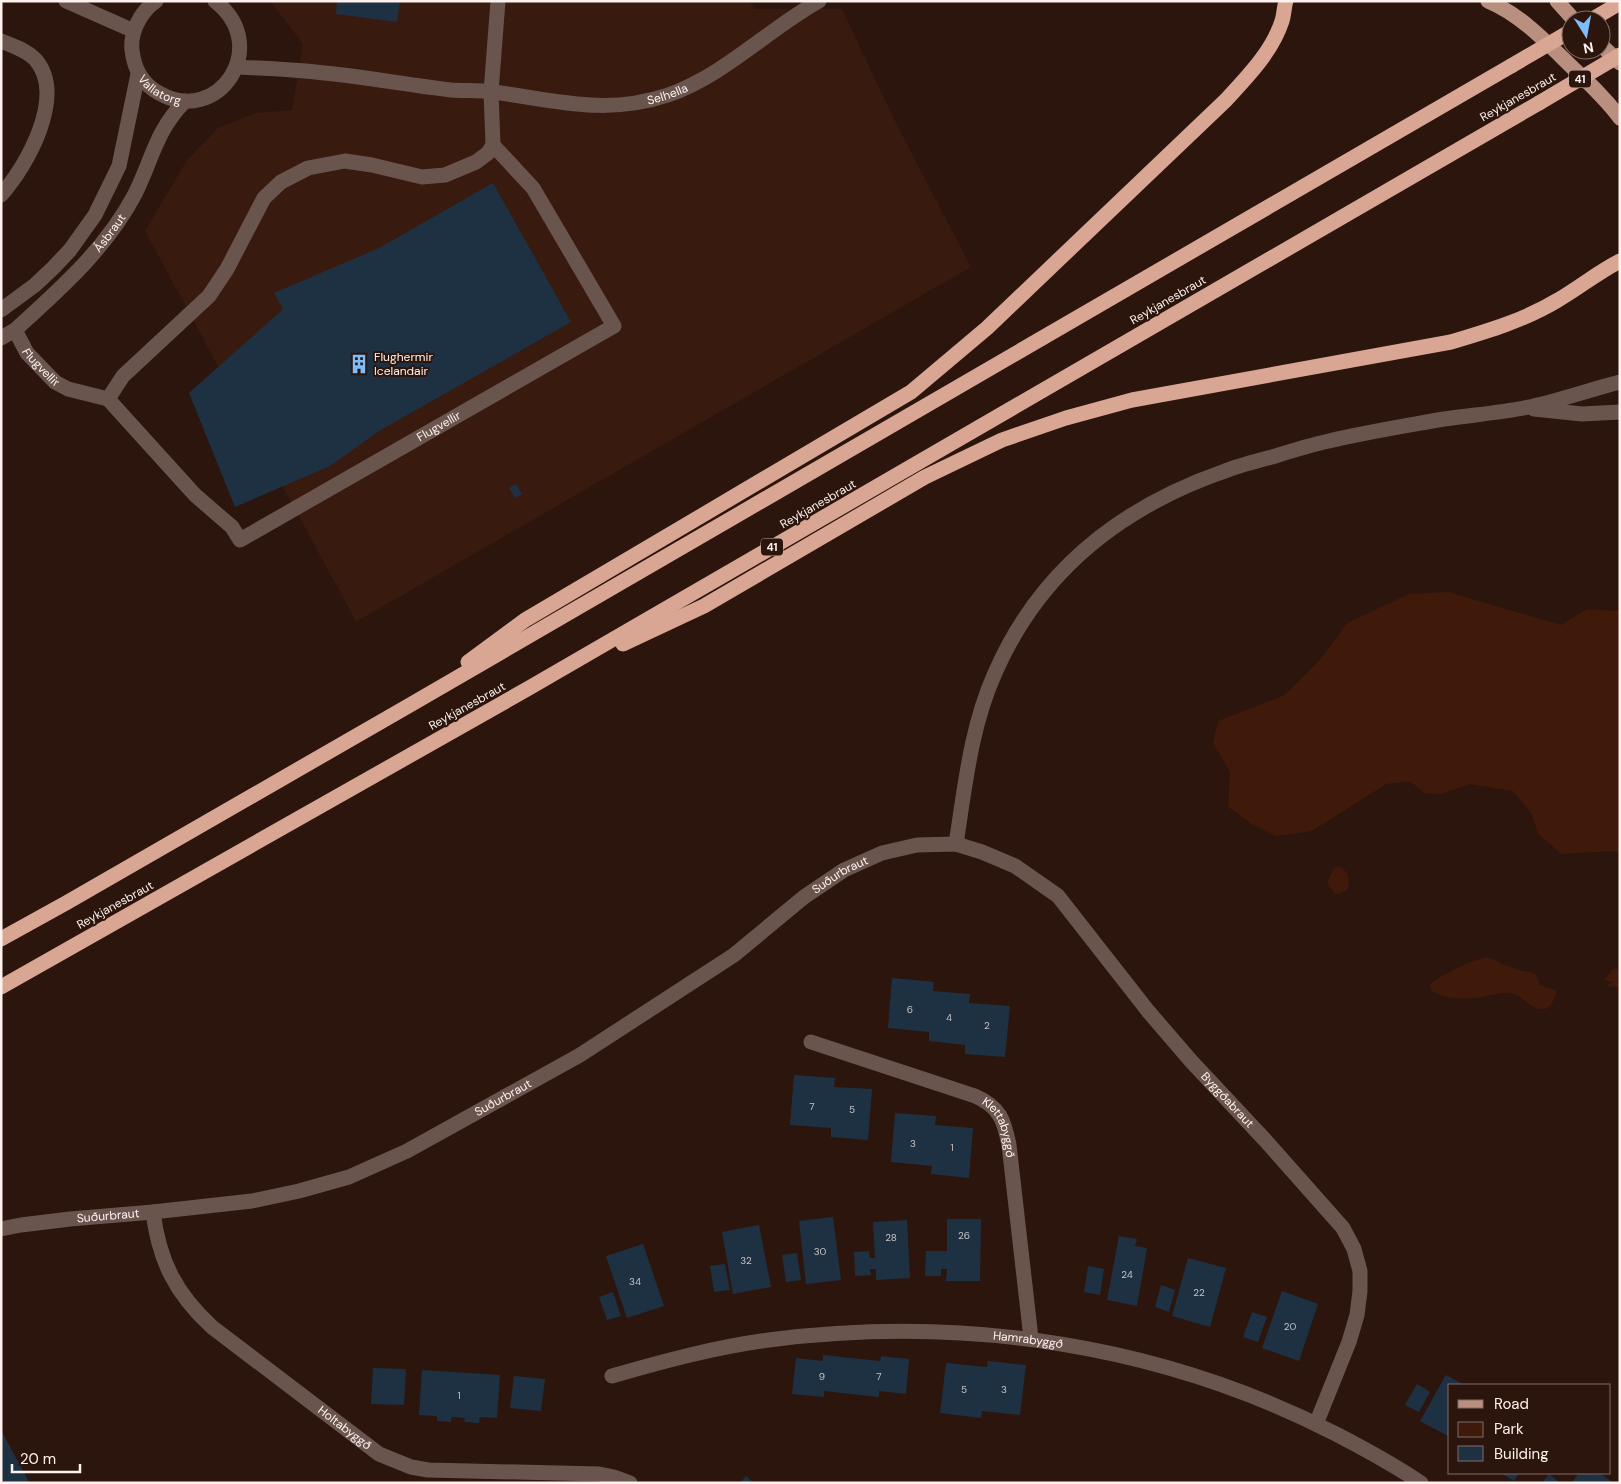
<svg xmlns="http://www.w3.org/2000/svg" width="1621" height="1484" font-family="'DM Sans',sans-serif">
  <style>
    .built { fill: #381a0f }
    .green { fill: #3f1a0b }
    .building { fill: #1e3143 }
    .lines { fill: none; stroke-linecap: round; stroke-linejoin: round }
    .minor { stroke: #6a554e; stroke-width: 15 }
    .major { stroke: #b98f7f; stroke-width: 15 }
    .highway { stroke: #d8a693; stroke-width: 15 }
    .highway-bridge { stroke: #d8a693; stroke-width: 15 }
    .labels { text-anchor: middle; dominant-baseline: central; stroke-width: 4; stroke-linejoin: round; paint-order: stroke }
    .number-label { font-size: 10px; fill: #c5c2c3 }
    .shield { fill: #2c150c; stroke: #beb0aa; stroke-width: 1 }
    .shield-label { font-size: 11px; font-weight: bold; fill: #fdf2ee }
    .street-label { font-size: 12px; fill: #fdf2ee; stroke: #2c150c }
    .poi-label { font-size: 12px; fill: #fdf2ee; stroke: #2c150c; text-anchor: start }
  </style>
  <rect width="100%" height="100%" fill="#2c150c"/>
  <polygon class="built" points="270,1 749,1 755,9 842,9 896,123 971,267 356,622 145,231 187,160 218,128 256,113 292,110 303,44"/>
  <g class="green">
    <polygon points="1448,592 1561,625 1587,609 1620,611 1620,853 1613,851 1561,854 1538,833 1531,813 1513,791 1470,784 1441,794 1424,793 1410,781 1386,784 1312,831 1276,836 1252,824 1228,807 1230,772 1213,743 1218,721 1285,695 1320,660 1347,623 1409,594"/>
    <path d="M1338,866C1348,870 1351,880 1347,890L1339,894L1334,893L1327,882L1334,868Z"/>
    <path d="M1488,957C1495,959 1500,963 1507,966C1516,970 1526,971 1535,974L1540,985L1556,990C1556,996 1552,1007 1545,1009C1530,1011 1523,994 1510,993C1498,992 1488,997 1476,998C1462,999 1442,999 1431,990L1430,984C1439,976 1476,958 1488,957Z"/>
    <polygon points="1613,969 1620,969 1619,987 1606,986 1613,982 1604,980"/>
  </g>
  <g class="building">
    <polygon points="337,1 400,1 397,22 336,14"/>
    <polygon points="493,183 571,322 379,431 330,466 235,507 189,393 283,309 274,293 379,248"/>
    <polygon points="516,484 522,494 515,498 509,488"/>
    <polygon points="892,978 934,982 933,991 970,994 969,1003 1010,1006 1005,1057 965,1054 965,1045 929,1041 929,1032 888,1028"/>
    <polygon points="794,1075 835,1078 834,1087 872,1089 868,1140 831,1137 831,1128 790,1125"/>
    <polygon points="895,1113 936,1116 935,1125 973,1128 969,1178 931,1174 932,1166 891,1162"/>
    <polygon points="833,1217 841,1280 806,1284 799,1221"/>
    <polygon points="947,1219 981,1219 980,1281 946,1281 947,1269 941,1269 941,1276 925,1276 926,1251 947,1251"/>
    <polygon points="907,1220 910,1278 876,1280 876,1269 870,1269 871,1275 855,1276 854,1252 869,1251 870,1258 875,1258 873,1222"/>
    <polygon points="759,1225 771,1287 733,1294 722,1232"/>
    <polygon points="1119,1236 1137,1239 1135,1246 1147,1248 1137,1306 1107,1300"/>
    <polygon points="643,1244 664,1306 627,1318 606,1256"/>
    <polygon points="797,1253 801,1280 786,1282 782,1255"/>
    <polygon points="1188,1258 1226,1268 1210,1327 1172,1316"/>
    <polygon points="725,1264 730,1290 714,1292 710,1266"/>
    <polygon points="1088,1266 1104,1269 1100,1295 1084,1292"/>
    <polygon points="1161,1285 1175,1290 1169,1312 1155,1307"/>
    <polygon points="1282,1291 1318,1304 1299,1361 1262,1348"/>
    <polygon points="613,1292 621,1316 607,1320 599,1297"/>
    <polygon points="1252,1312 1267,1317 1258,1342 1243,1337"/>
    <polygon points="823,1355 880,1361 881,1356 909,1359 906,1394 879,1391 879,1397 824,1391 824,1397 792,1394 796,1358 823,1361"/>
    <polygon points="988,1361 1026,1365 1020,1415 982,1411 981,1418 940,1413 946,1363 987,1367"/>
    <polygon points="373,1368 406,1369 404,1405 371,1404"/>
    <polygon points="422,1370 500,1375 497,1418 480,1417 479,1423 464,1422 465,1418 452,1417 451,1422 437,1421 437,1416 419,1415"/>
    <polygon points="1446,1375 1464,1385 1450,1385 1450,1437 1420,1421"/>
    <polygon points="514,1376 545,1379 541,1411 510,1408"/>
    <polygon points="1417,1384 1430,1392 1419,1412 1405,1405"/>
    <polygon points="1,1430 29,1482 28,1483 1,1483"/>
    <polygon points="1501,1473 1519,1473 1514,1481"/>
    <polygon points="1579,1473 1590,1473 1594,1475 1596,1473 1600,1473 1613,1483 1571,1483"/>
    <polygon points="1549,1474 1560,1483 1542,1483"/>
    <polygon points="746,1476 754,1483 740,1483"/>
  </g>
  <g class="lines">
    <g class="minor">
      <polyline points="66,1 134,31"/>
      <path id="s1" d="M156,1C141,11 130,32 132,50C134,68 142,84 159,93C218,127 273,46 215,1"/>
      <path d="M1,41C13,46 26,50 35,59C67,95 27,166 1,195"/>
      <path id="s2" d="M237,67C259,68 282,69 305,71C354,75 402,84 451,90C465,91 479,90 493,92C555,100 605,116 668,95C725,75 767,30 819,1"/>
      <polyline points="1,310 35,285 53,268 70,250 95,215 119,166 138,74"/>
      <path id="s3" d="M15,330L27,353L55,382L68,389L108,399L195,495L232,527L240,540L614,326L533,188L493,145L491,92L498,1"/>
      <path id="s4" d="M1,338L15,330C60,289 106,249 135,194C153,158 155,132 185,101"/>
      <polyline points="108,399 123,376 209,296 227,269 264,198 281,182 308,168 345,161 372,165 422,177 445,175 476,162 488,153 493,145"/>
      <polyline points="1534,409 1582,414 1620,412"/>
      <path d="M956,844C965,786 971,726 995,673C1040,570 1121,507 1225,471C1240,465 1256,461 1272,457C1291,451 1310,445 1329,441C1367,432 1405,426 1444,419C1471,415 1498,413 1524,408C1556,402 1588,390 1620,382"/>
      <path id="s5" d="M811,1042L975,1096C1000,1107 1004,1120 1009,1145L1031,1338"/>
      <path id="s6" d="M153,1212C159,1261 176,1294 212,1327L379,1454L411,1467L428,1470L599,1474L614,1477L630,1483"/>
      <path id="s7" d="M1,1229L21,1225L70,1219L153,1212L252,1201L299,1191L349,1177L407,1151L580,1055L734,955L804,897L844,870L882,853L917,845L956,844L982,852L1015,866L1058,896L1148,1011L1191,1061L1265,1140L1343,1228L1354,1249L1360,1271V1291L1357,1315L1349,1342L1316,1424"/>
      <path id="s8" d="M612,1376C664,1361 716,1347 769,1340C964,1315 1161,1344 1336,1434C1365,1449 1394,1465 1421,1483"/>
    </g>
    <g class="major">
      <path d="M1488,1C1522,15 1549,45 1575,70C1591,85 1607,100 1620,118"/>
      <polyline points="1557,1 1574,20"/>
      <polyline points="1601,45 1620,63"/>
    </g>
    <g class="highway">
      <polyline points="1591,20 1620,3"/>
      <path d="M623,644L704,606L925,477L1002,440L1066,418L1132,400L1451,342C1488,331 1525,320 1558,300C1579,288 1598,272 1620,261"/>
      <path d="M468,662L525,620L911,392L987,328L1226,100C1247,77 1272,52 1282,21C1284,15 1284,7 1286,1"/>
      <polyline points="1,939 66,903 410,705 1511,66"/>
      <polyline points="1,987 529,688 1539,103"/>
    </g>
    <g class="highway-bridge">
      <polyline points="1511,66 1571,31"/>
      <polyline points="1539,103 1620,55"/>
    </g>
  </g>
  <defs>
    <symbol id="building-bare" viewBox="-9 -9 18 18"><path d="M-4-6H4V6H1V3H-1V6H-4ZM-2.5-4.3h1.7v1.8h-1.7ZM.8-4.3h1.7v1.8H.8ZM-2.5-1h1.7V.8h-1.7ZM.8-1h1.7V.8H.8Z" fill="#7ebdf9" stroke="#2c150c" stroke-width="2.5" paint-order="stroke"/></symbol>
  </defs>
  <g fill-rule="evenodd">
    <use href="#building-bare" x="345" y="350" width="28" height="28"/>
  </g>
  <g class="labels">
    <g class="number-label">
      <text x="910" y="1009">6</text>
      <text x="949" y="1017">4</text>
      <text x="987" y="1025">2</text>
      <text x="812" y="1106">7</text>
      <text x="852" y="1109">5</text>
      <text x="913" y="1143">3</text>
      <text x="952" y="1147">1</text>
      <text x="964" y="1235">26</text>
      <text x="891" y="1237">28</text>
      <text x="820" y="1251">30</text>
      <text x="746" y="1260">32</text>
      <text x="1127" y="1274">24</text>
      <text x="635" y="1281">34</text>
      <text x="1199" y="1292">22</text>
      <text x="1290" y="1326">20</text>
      <text x="822" y="1376">9</text>
      <text x="879" y="1376">7</text>
      <text x="964" y="1389">5</text>
      <text x="1004" y="1389">3</text>
      <text x="459" y="1395">1</text>
    </g>
    <g class="shield">
      <rect x="1569" y="70.5" width="22" height="17" rx="4"/>
      <rect x="761" y="538.5" width="22" height="17" rx="4"/>
    </g>
    <g class="shield-label">
      <text x="1580" y="79">41</text>
      <text x="772" y="547">41</text>
    </g>
    <g class="street-label">
      <text stroke="none"><textPath href="#s1" startOffset="109">Vallatorg</textPath></text>
      <text stroke="none"><textPath href="#s2" startOffset="434">Selhella</textPath></text>
      <text transform="translate(1518 97) rotate(-30)">Reykjanesbraut</text>
      <text stroke="none"><textPath href="#s4" startOffset="152">Ásbraut</textPath></text>
      <text transform="translate(1168 300) rotate(-30)">Reykjanesbraut</text>
      <text stroke="none"><textPath href="#s3" startOffset="46">Flugvellir</textPath></text>
      <text stroke="none"><textPath href="#s3" startOffset="545">Flugvellir</textPath></text>
      <text transform="translate(818 504) rotate(-30)">Reykjanesbraut</text>
      <text transform="translate(467 706) rotate(-29)">Reykjanesbraut</text>
      <text stroke="none"><textPath href="#s7" startOffset="931">Suðurbraut</textPath></text>
      <text transform="translate(115 905) rotate(-29)">Reykjanesbraut</text>
      <text stroke="none"><textPath href="#s7" startOffset="526">Suðurbraut</textPath></text>
      <text stroke="none"><textPath href="#s7" startOffset="1434">Byggðabraut</textPath></text>
      <text stroke="none"><textPath href="#s5" startOffset="215">Klettabyggð</textPath></text>
      <text stroke="none"><textPath href="#s7" startOffset="108">Suðurbraut</textPath></text>
      <text stroke="none"><textPath href="#s8" startOffset="421">Hamrabyggð</textPath></text>
      <text stroke="none"><textPath href="#s6" startOffset="299">Holtabyggð</textPath></text>
    </g>
    <g class="poi-label">
      <text x="374" y="357">Flughermir<tspan x="374" dy="14">Icelandair</tspan></text>
    </g>
  </g>
  <rect width="1621" height="1484" fill="none" stroke="#fdf2ee" stroke-width="5"/>
  <rect x="1448" y="1384" width="162" height="90" fill="#2c150c" stroke="#806d66"/>
  <rect x="1458" y="1400" width="25" height="8" fill="#b98f7f" stroke="#806d66"/>
  <text x="1494" y="1409" font-size="15" fill="#fdf2ee">Road</text>
  <rect x="1458" y="1422" width="25" height="15" fill="#3f1a0b" stroke="#806d66"/>
  <text x="1494" y="1434" font-size="15" fill="#fdf2ee">Park</text>
  <rect x="1458" y="1446" width="25" height="15" fill="#1e3143" stroke="#806d66"/>
  <text x="1494" y="1459" font-size="15" fill="#fdf2ee">Building</text>
  <g transform="translate(1586 35) rotate(169)"><circle r="24" fill="#2c150c" stroke="#806d66"/>
  <path d="M0-4L9 19L0 12L-9 19Z" fill="#7ebdf9"/>
  <text y="-8" font-size="14" font-weight="bold" text-anchor="middle" fill="#fdf2ee">N</text>
  </g>
  <path d="M12 1464v8h68v-8" fill="none" stroke="#fdf2ee" stroke-width="2.5"/>
  <text x="20" y="1464" font-size="15" fill="#fdf2ee" stroke="#2c150c" stroke-width="4" paint-order="stroke">20 m</text>
</svg>
